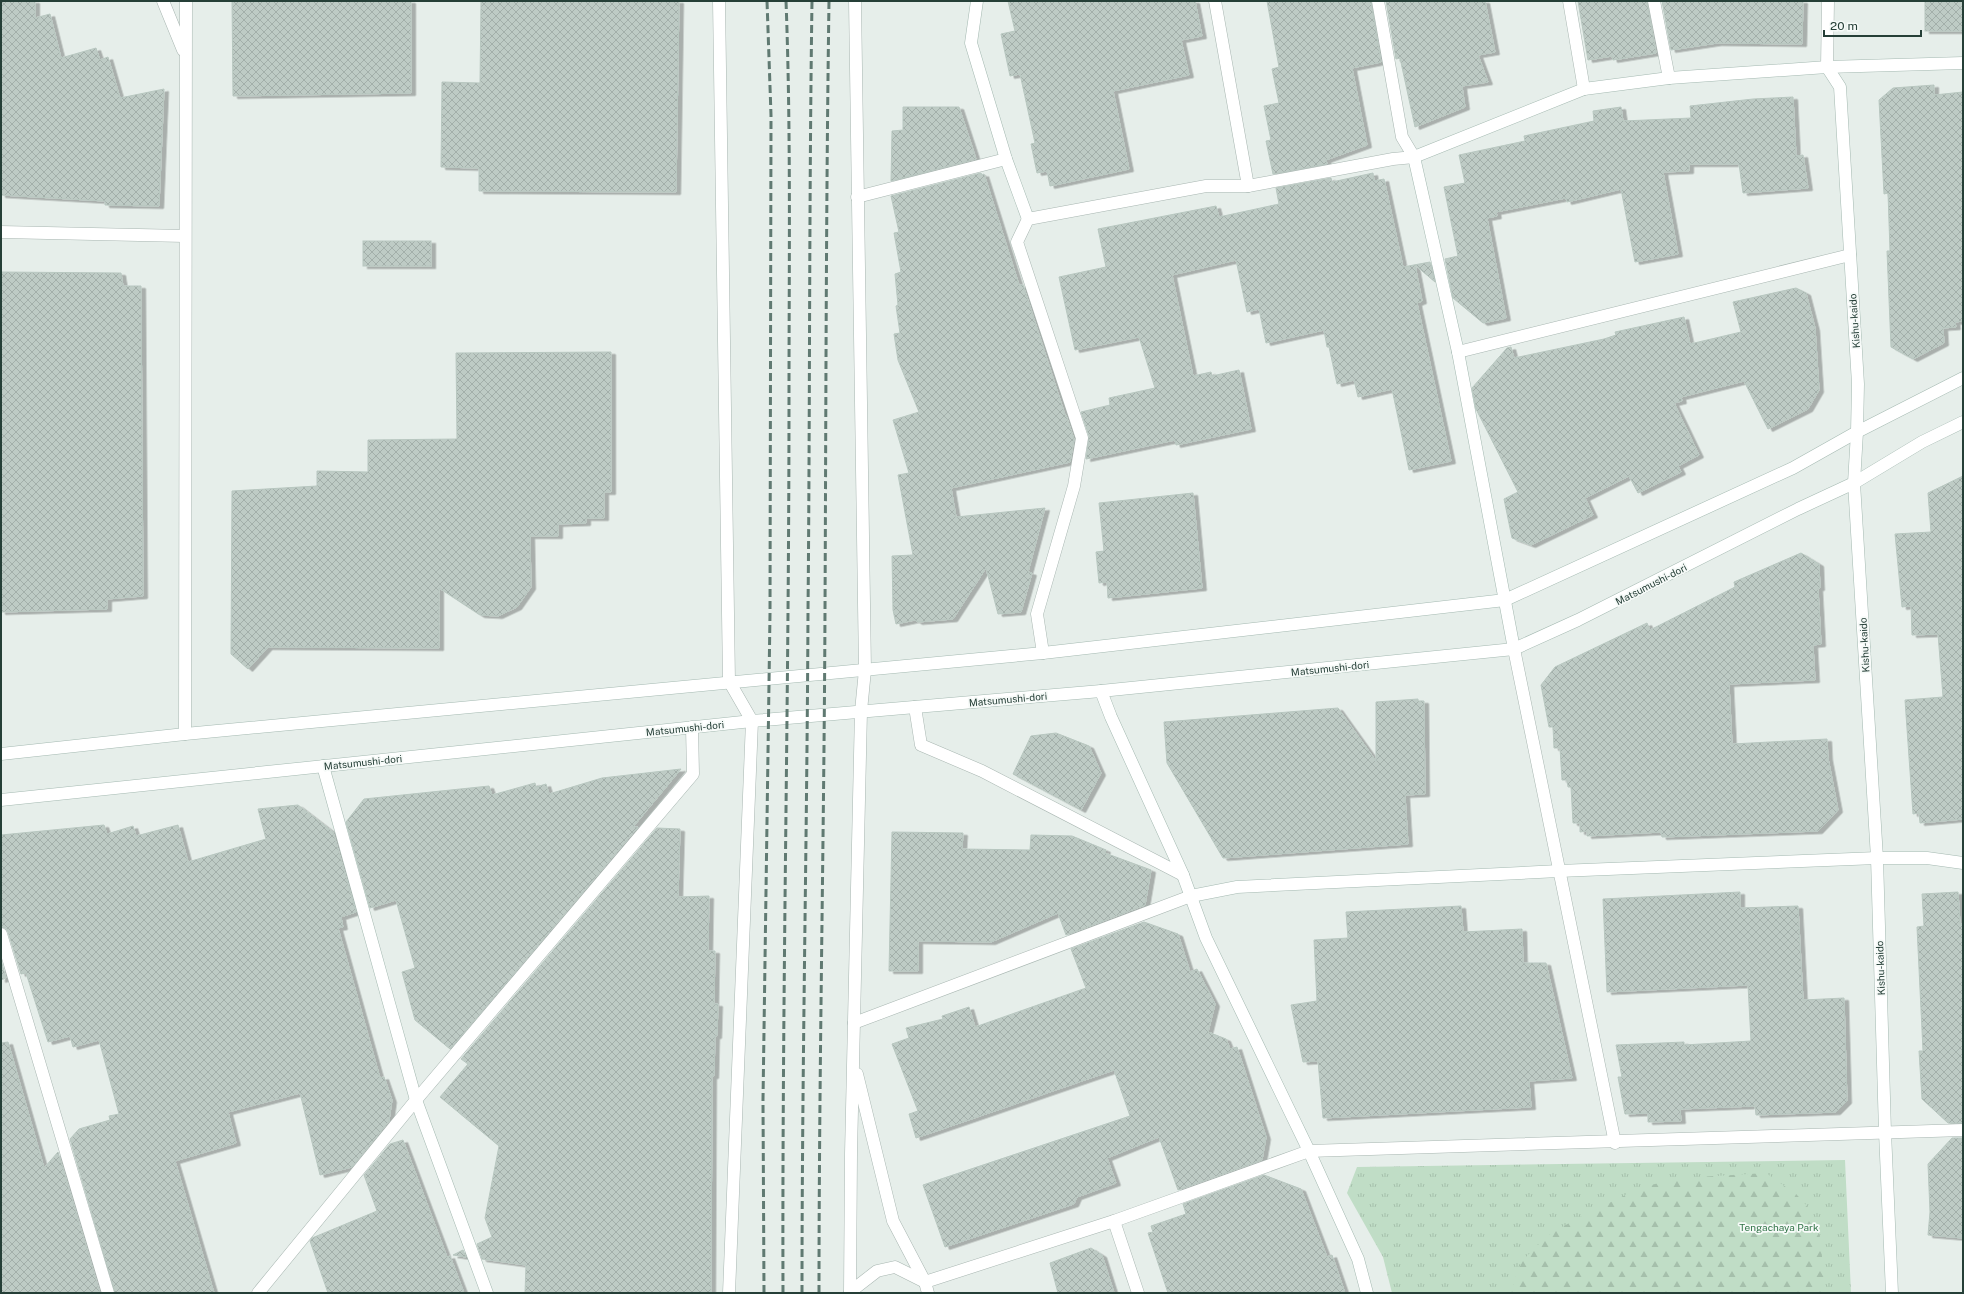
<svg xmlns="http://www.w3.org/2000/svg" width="1964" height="1294" font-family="'Public Sans',sans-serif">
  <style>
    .grass { fill: url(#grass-tufts) }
    .forest { fill: url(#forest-firs) }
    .building { fill: url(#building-cross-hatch); stroke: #b8c7c0; filter: url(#shadow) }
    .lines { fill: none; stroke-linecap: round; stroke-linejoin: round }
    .lane-casing { stroke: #a8b6b1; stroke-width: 13 }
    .street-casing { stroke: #a8b6b1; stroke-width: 13 }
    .secondary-casing { stroke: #a4b9b1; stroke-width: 13 }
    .lane { stroke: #fff; stroke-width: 12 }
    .street { stroke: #fff; stroke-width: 12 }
    .secondary { stroke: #fff; stroke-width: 12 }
    .rail { stroke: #607a72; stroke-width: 3; stroke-dasharray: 8 4; stroke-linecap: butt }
    .labels { text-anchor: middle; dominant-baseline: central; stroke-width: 3.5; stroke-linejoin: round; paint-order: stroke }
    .street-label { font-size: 10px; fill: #253f37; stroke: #f6faf8 }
    .park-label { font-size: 10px; fill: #327448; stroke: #f6faf8 }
  </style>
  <defs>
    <pattern id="grass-tufts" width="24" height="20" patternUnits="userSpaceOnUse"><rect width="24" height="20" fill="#c0ddc6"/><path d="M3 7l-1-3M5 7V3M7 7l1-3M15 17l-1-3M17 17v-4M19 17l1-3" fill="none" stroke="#a5bfab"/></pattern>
    <pattern id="forest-firs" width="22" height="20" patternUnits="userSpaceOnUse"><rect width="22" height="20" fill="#c0ddc6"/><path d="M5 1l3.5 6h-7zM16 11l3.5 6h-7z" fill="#a5bfab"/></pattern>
    <pattern id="building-cross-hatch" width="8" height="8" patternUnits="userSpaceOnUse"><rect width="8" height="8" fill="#becbc5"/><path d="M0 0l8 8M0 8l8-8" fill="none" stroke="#a3afaa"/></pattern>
    <filter id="shadow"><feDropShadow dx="4.5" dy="2.5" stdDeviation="0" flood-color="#0004"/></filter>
  </defs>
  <rect width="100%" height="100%" fill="#e6eeea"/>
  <polygon class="grass" points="1845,1160 1851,1293 1392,1293 1383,1257 1347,1193 1357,1167"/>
  <polygon class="forest" points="1766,1173 1797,1195 1806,1205 1818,1226 1825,1279 1823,1293 1511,1293 1517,1272 1523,1260 1547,1236 1576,1219 1642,1187 1681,1178"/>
  <g class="building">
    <polygon points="1,1 35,1 35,18 50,14 61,58 96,48 100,60 108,57 120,98 164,89 159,206 105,205 105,201 1,195"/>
    <polygon points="232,1 411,1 411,93 233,96"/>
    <polygon points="481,1 679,1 676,192 479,191 479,168 441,167 442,82 480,83"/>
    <polygon points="1008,1 1195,1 1202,36 1181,40 1189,75 1113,91 1129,169 1050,186 1047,171 1037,173 1031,144 1035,143 1020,74 1010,76 1001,34 1015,31"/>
    <polygon points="1267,1 1371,1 1381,62 1352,68 1367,145 1326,160 1327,164 1273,174 1266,141 1271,140 1264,106 1279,103 1272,69 1279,67"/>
    <polygon points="1386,1 1485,1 1495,52 1478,55 1488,82 1462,86 1465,107 1415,127 1400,58 1396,59"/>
    <polygon points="1578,1 1647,1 1656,53 1613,60 1612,56 1588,60"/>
    <polygon points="1662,1 1803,1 1802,44 1717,43 1671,50"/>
    <rect x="1925" y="1" width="38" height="30"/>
    <polygon points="1934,85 1934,95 1963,92 1963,321 1955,322 1956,327 1943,328 1944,343 1913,359 1891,347 1887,251 1890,251 1888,193 1884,194 1879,100 1893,88"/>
    <polygon points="1793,97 1796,156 1803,155 1808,188 1743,193 1739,164 1689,164 1689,171 1663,172 1678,254 1635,262 1621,189 1567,202 1566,198 1496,212 1497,216 1487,218 1506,318 1483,323 1453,298 1445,259 1458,256 1444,187 1465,183 1459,155 1525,141 1524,136 1594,121 1593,111 1621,107 1623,121 1691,118 1690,106 1753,99"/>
    <polygon points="903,107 959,107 976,159 891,181 892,131 903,130"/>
    <polygon points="981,173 982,175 984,174 1019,285 1023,285 1065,415 1066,415 1074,439 1070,462 951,488 956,517 1045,508 1028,572 1032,573 1021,612 998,614 986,568 953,619 918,622 915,620 896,624 893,610 892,556 913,555 898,475 909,473 893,420 919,412 898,360 894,334 900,333 896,306 898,305 895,274 901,272 894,233 899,232 891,196"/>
    <polygon points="1373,173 1374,181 1384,179 1403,267 1430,262 1435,282 1415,265 1422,301 1417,303 1451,461 1409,470 1392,389 1358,397 1354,380 1337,384 1329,347 1327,347 1324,330 1266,343 1259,309 1247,312 1236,260 1172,275 1193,376 1211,372 1212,376 1239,370 1251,429 1176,445 1175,440 1086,459 1089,436 1081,412 1110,405 1109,398 1155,388 1139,337 1075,350 1059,277 1106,267 1098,229 1216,206 1219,217 1279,204 1276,188 1331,178 1332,182"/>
    <rect x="363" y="241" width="68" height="25"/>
    <polygon points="1,272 121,273 123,286 141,286 143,596 107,599 107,609 1,612"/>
    <polygon points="1796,288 1806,293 1815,328 1819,390 1808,409 1768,429 1744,381 1681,397 1682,401 1674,403 1699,455 1678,466 1681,472 1638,493 1629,476 1585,498 1593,515 1531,545 1512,538 1504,499 1518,492 1476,409 1472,388 1507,348 1511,347 1514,358 1604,339 1616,335 1615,332 1684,317 1690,344 1741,332 1733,302"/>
    <polygon points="611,352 611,492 604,492 604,518 586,518 586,523 558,524 558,536 530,536 531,587 517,607 498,616 480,615 439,588 439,648 268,647 248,669 231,654 232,491 317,486 317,471 368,472 368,440 457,439 456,353"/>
    <polygon points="1963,476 1963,819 1920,823 1919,813 1913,814 1905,700 1943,697 1938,634 1912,635 1911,606 1902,607 1895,534 1931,532 1928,493"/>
    <polygon points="1193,493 1202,588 1108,598 1107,582 1099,583 1096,552 1104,551 1099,503"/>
    <polygon points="1801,553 1819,564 1820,588 1818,588 1821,644 1813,645 1815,680 1729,684 1732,744 1827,739 1828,758 1838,810 1818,831 1662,837 1661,832 1587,836 1587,831 1580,832 1580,823 1573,823 1571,787 1568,787 1567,780 1562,780 1560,748 1554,748 1553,727 1549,727 1541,685 1555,667 1647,623 1650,630 1735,587 1734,582"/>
    <polygon points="1418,699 1418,701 1424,701 1425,794 1405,795 1408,844 1223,858 1167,763 1164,722 1338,708 1376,761 1376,702"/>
    <polygon points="1056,733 1089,746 1101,773 1081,810 1013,774 1031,736"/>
    <polygon points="681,769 633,827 638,827 450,1049 415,1020 402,972 415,968 396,900 370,908 346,822 364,799 489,786 492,795 535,783 536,787 546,784 549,794 602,778"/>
    <polygon points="298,805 333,832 356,912 341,917 343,927 338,928 380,1078 384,1077 392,1100 389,1121 352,1167 320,1175 300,1093 228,1112 236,1143 175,1161 214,1293 115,1293 70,1139 79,1129 110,1120 109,1116 119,1114 99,1040 73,1047 70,1036 48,1042 26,973 21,974 8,932 6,928 1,927 1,835 104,825 107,834 133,826 136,836 178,825 188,862 266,839 258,809"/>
    <polygon points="657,828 680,829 678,897 709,896 708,951 715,951 714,1004 718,1004 717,1036 715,1036 714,1076 712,1076 711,1293 525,1293 526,1265 482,1259 477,1244 492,1237 485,1218 499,1146 440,1097 468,1064 461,1059"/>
    <polygon points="892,832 963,833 962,849 1030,850 1031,835 1072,836 1106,850 1105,853 1151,870 1145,905 1066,935 1058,913 991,942 918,941 918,971 889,971"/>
    <polygon points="1740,892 1740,908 1798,906 1803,1000 1844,998 1847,1101 1836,1112 1756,1115 1755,1106 1680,1109 1681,1121 1648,1122 1648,1113 1625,1114 1618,1077 1622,1077 1616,1045 1684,1042 1684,1045 1751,1041 1748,985 1607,992 1603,899"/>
    <polygon points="1958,892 1960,924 1963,924 1963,1123 1948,1123 1922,1099 1919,1051 1923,1051 1917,927 1924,926 1922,894"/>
    <polygon points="1461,906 1463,932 1522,929 1523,963 1546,963 1572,1078 1529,1081 1531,1107 1323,1118 1318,1061 1303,1062 1291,1005 1317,1001 1314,940 1348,938 1346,912"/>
    <polygon points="1144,922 1178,934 1190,972 1197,969 1215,1004 1208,1032 1226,1039 1230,1049 1237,1047 1266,1137 1262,1160 1178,1190 1159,1137 1107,1158 1116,1183 1077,1197 1074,1204 945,1247 923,1185 1130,1116 1114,1070 916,1138 909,1114 918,1111 892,1044 909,1038 906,1028 943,1019 942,1016 969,1007 975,1027 1086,988 1071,949"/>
    <polygon points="1,960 6,978 1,980"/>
    <polygon points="8,1042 44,1168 58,1152 100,1293 1,1293 1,1043"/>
    <polygon points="1952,1138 1963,1138 1963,1238 1928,1235 1930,1212 1928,1164"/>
    <polygon points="403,1140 447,1257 450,1256 464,1293 328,1293 310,1241 312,1238 377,1211 364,1175 390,1144"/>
    <polygon points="1264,1175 1301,1189 1327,1257 1332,1255 1345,1293 1168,1293 1148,1233 1153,1232 1151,1226 1186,1214 1183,1204"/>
    <polygon points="1091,1248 1102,1255 1114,1293 1058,1293 1050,1263"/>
    <polygon points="463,1250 466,1257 453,1255"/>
  </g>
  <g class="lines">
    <defs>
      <polyline id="lane" points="1654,1 1669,78"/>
      <g id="street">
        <polyline points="163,1 183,50"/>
        <polyline points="719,1 729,681 752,721 729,1293"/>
        <polyline points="1215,1 1248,186"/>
        <polyline points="1569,1 1584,89"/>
        <polyline points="1827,67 1828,1"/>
        <polyline points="857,197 1006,159"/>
        <polyline points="1,232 185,236"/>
        <polyline points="1458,352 1850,255"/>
        <polyline points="1514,649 1615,1143"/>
        <polyline points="1043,653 1037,614 1074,486 1082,438 1017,242 1028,219 1206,186 1248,186 1393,159 1414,157 1402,137 1378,1"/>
        <polyline points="915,707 921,745 982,771 1183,875"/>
        <polyline points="185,734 186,1"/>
        <polyline points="1,934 108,1293"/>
        <polyline points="854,1023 1191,896"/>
        <polyline points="857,1074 893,1221 925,1282 928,1293"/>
        <polyline points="1114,1221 1138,1293"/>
        <polyline points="850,1292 877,1271 895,1267 925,1282 1114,1221 1309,1151 1963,1130"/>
        <polyline points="258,1293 416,1100 693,774 692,727"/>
        <polyline points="850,1293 851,1154 861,711 865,670 855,1"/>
      </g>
      <g id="secondary">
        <polyline points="977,1 971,43 1006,159 1028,219"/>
        <polyline points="1827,67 1840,87 1858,384 1857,432 1854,483 1877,858 1885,1132 1892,1293"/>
        <polyline points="1514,649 1458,352 1414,157 1584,89 1669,78 1827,67 1963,63"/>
        <polyline points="1101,691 1111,717 1183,875 1206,938 1309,1151 1358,1259 1367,1293"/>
        <polyline points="1,754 185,734 1043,653 1505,600 1793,468 1857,432 1963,378"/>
        <polyline points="323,766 416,1100 487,1293"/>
        <polyline points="1,800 752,721 1101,691 1514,649 1578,620 1798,509 1854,483 1922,442 1963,422"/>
        <polyline points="1191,896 1237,887 1559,871 1877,858 1927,858 1963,863"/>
      </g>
    </defs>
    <use href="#lane" class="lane-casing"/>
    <use href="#street" class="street-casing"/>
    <use href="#secondary" class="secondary-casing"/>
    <use href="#lane" class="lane"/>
    <use href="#street" class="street"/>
    <use href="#secondary" class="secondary"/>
    <g class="rail">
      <polyline points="764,1293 763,1100 770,614 771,115 767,1"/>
      <path d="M783,1293C782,994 789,696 789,397C789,265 791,133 786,1"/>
      <path d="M802,1293C802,1066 807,839 808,611C810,408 809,204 812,1"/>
      <path d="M819,1293C819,1066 824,839 825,611C826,408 826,204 829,1"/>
    </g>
  </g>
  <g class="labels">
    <g class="street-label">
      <text transform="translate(1854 321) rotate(-94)">Kishu-kaido</text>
      <text transform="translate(1651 584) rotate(-27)">Matsumushi-dori</text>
      <text transform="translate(1864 645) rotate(-93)">Kishu-kaido</text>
      <text transform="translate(1330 668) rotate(-6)">Matsumushi-dori</text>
      <text transform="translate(1008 699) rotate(-5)">Matsumushi-dori</text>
      <text transform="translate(685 728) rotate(-6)">Matsumushi-dori</text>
      <text transform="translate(363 762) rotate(-6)">Matsumushi-dori</text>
      <text transform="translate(1880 968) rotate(-92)">Kishu-kaido</text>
    </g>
    <g class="park-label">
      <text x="1779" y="1227">Tengachaya Park</text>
    </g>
  </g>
  <rect width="1964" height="1294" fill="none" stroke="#253f37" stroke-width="4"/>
  <path d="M1824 30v6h97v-6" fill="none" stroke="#253f37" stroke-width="2"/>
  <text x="1830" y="30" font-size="12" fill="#253f37" stroke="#f6faf8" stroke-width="3" paint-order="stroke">20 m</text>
</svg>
